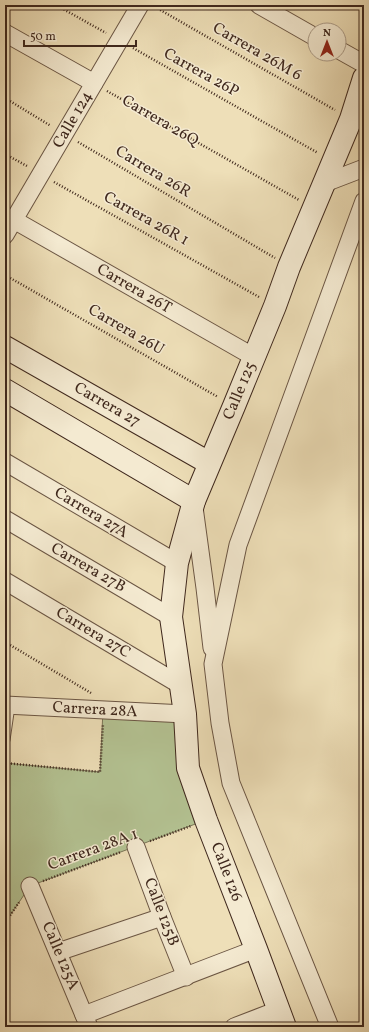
<svg xmlns="http://www.w3.org/2000/svg" width="369" height="1032" font-family="Vollkorn,serif">
  <style>
    .green { fill: #b4c393; stroke: #7a7658 }
    .lines { fill: none; stroke-linecap: round; stroke-linejoin: round }
    .lane-casing { stroke: #6b5644; stroke-width: 11 }
    .street-casing { stroke: #6b5644; stroke-width: 19 }
    .secondary-casing { stroke: #3f281d; stroke-width: 24 }
    .path { stroke: #3f281d; stroke-width: 2.5; stroke-dasharray: 1 2; stroke-linecap: butt }
    .lane { stroke: #f4ead1; stroke-width: 9 }
    .street { stroke: #f4ead1; stroke-width: 17 }
    .secondary { stroke: #f4ead1; stroke-width: 22 }
    .labels { text-anchor: middle; dominant-baseline: central; stroke-width: 3; stroke-linejoin: round; paint-order: stroke }
    .street-label { font-size: 16px; fill: #3f281d; stroke: #f4ead1 }
  </style>
  <rect width="100%" height="100%" fill="#eedfb8"/>
  <filter id="stains"><feTurbulence type="fractalNoise" baseFrequency=".005" numOctaves="4"/><feColorMatrix values="0 0 0 0 .2 0 0 0 0 .09 0 0 0 0 .02 0 0 0 .5 -.17"/></filter>
  <radialGradient id="worn" r=".72"><stop offset=".6" stop-color="#630" stop-opacity="0"/><stop offset="1" stop-color="#630" stop-opacity=".3"/></radialGradient>
  <polygon class="green" points="103,710 185,714 206,820 30,886 5,923 5,763 100,772"/>
  <g class="lines">
    <defs>
      <polyline id="lane" points="5,740 10,706"/>
      <g id="street">
        <polyline points="259,5 315,37"/>
        <polyline points="5,33 94,83"/>
        <polyline points="339,50 364,64"/>
        <polyline points="325,183 364,168"/>
        <polyline points="14,220 254,357"/>
        <polyline points="5,235 140,5"/>
        <polyline points="5,462 177,563"/>
        <polyline points="194,507 205,588 212,648"/>
        <polyline points="5,519 171,617"/>
        <polyline points="5,581 182,686"/>
        <polyline points="5,705 185,714"/>
        <polyline points="136,847 162,917 186,977"/>
        <polyline points="30,886 89,1027"/>
        <polyline points="58,952 162,917"/>
        <polyline points="84,1015 256,949"/>
        <polyline points="234,1027 278,1010"/>
        <polyline points="330,1027 231,783 220,723 213,664 238,545 364,201"/>
      </g>
      <g id="secondary">
        <polyline points="5,347 209,463"/>
        <polyline points="5,390 194,501"/>
        <polyline points="285,1027 256,949 206,820 188,768 185,714 171,617 177,563 194,501 234,406 275,306 289,267 351,119 364,78"/>
      </g>
    </defs>
    <use href="#lane" class="lane-casing"/>
    <use href="#street" class="street-casing"/>
    <use href="#secondary" class="secondary-casing"/>
    <g class="path">
      <polyline points="56,5 106,33"/>
      <polyline points="155,7 335,110"/>
      <polyline points="133,48 318,153"/>
      <polyline points="107,91 299,200"/>
      <polyline points="5,98 51,126"/>
      <polyline points="78,142 275,258"/>
      <polyline points="5,154 27,166"/>
      <polyline points="54,182 259,297"/>
      <polyline points="5,275 218,397"/>
      <polyline points="5,642 91,693"/>
      <polyline points="5,763 100,772 103,724"/>
      <polyline points="150,841 191,826"/>
      <polyline points="43,881 121,852"/>
      <polyline points="5,923 20,901"/>
    </g>
    <use href="#lane" class="lane"/>
    <use href="#street" class="street"/>
    <use href="#secondary" class="secondary"/>
  </g>
  <g class="labels">
    <g class="street-label">
      <text transform="translate(257 52) rotate(30)">Carrera 26M 6</text>
      <text transform="translate(201 73) rotate(29)">Carrera 26P</text>
      <text transform="translate(73 120) rotate(-60)">Calle 124</text>
      <text transform="translate(160 121) rotate(30)">Carrera 26Q</text>
      <text transform="translate(153 172) rotate(31)">Carrera 26R</text>
      <text transform="translate(146 219) rotate(29)">Carrera 26R 1</text>
      <text transform="translate(134 289) rotate(30)">Carrera 26T</text>
      <text transform="translate(126 330) rotate(30)">Carrera 26U</text>
      <text transform="translate(240 391) rotate(-67)">Calle 125</text>
      <text transform="translate(107 405) rotate(30)">Carrera 27</text>
      <text transform="translate(91 513) rotate(31)">Carrera 27A</text>
      <text transform="translate(88 568) rotate(30)">Carrera 27B</text>
      <text transform="translate(93 633) rotate(31)">Carrera 27C</text>
      <text transform="translate(95 710) rotate(3)">Carrera 28A</text>
      <text transform="translate(93 850) rotate(-20)">Carrera 28A 1</text>
      <text transform="translate(226 872) rotate(69)">Calle 126</text>
      <text transform="translate(161 912) rotate(69)">Calle 125B</text>
      <text transform="translate(60 956) rotate(67)">Calle 125A</text>
    </g>
  </g>
  <rect width="369" height="1032" fill="none" stroke="#eedfb8" stroke-width="20"/>
  <rect x="6" y="6" width="357" height="1020" fill="none" stroke="#3f281d" stroke-width="2"/>
  <rect x="10" y="10" width="349" height="1012" fill="none" stroke="#3f281d"/>
  <g transform="translate(327 42)"><circle r="19" fill="#f4ead1" stroke="#ac9c89"/>
  <path d="M0-3L7 15L0 10L-7 15Z" fill="#8f2418"/>
  <text y="-6" font-size="11" font-weight="bold" text-anchor="middle" fill="#3f281d">N</text>
  </g>
  <path d="M24 40v6h112v-6" fill="none" stroke="#3f281d" stroke-width="2"/>
  <text x="30" y="40" font-size="12" fill="#3f281d" stroke="#f4ead1" stroke-width="3" paint-order="stroke">50 m</text>
  <rect width="100%" height="100%" filter="url(#stains)"/>
  <rect width="100%" height="100%" fill="url(#worn)"/>
</svg>
